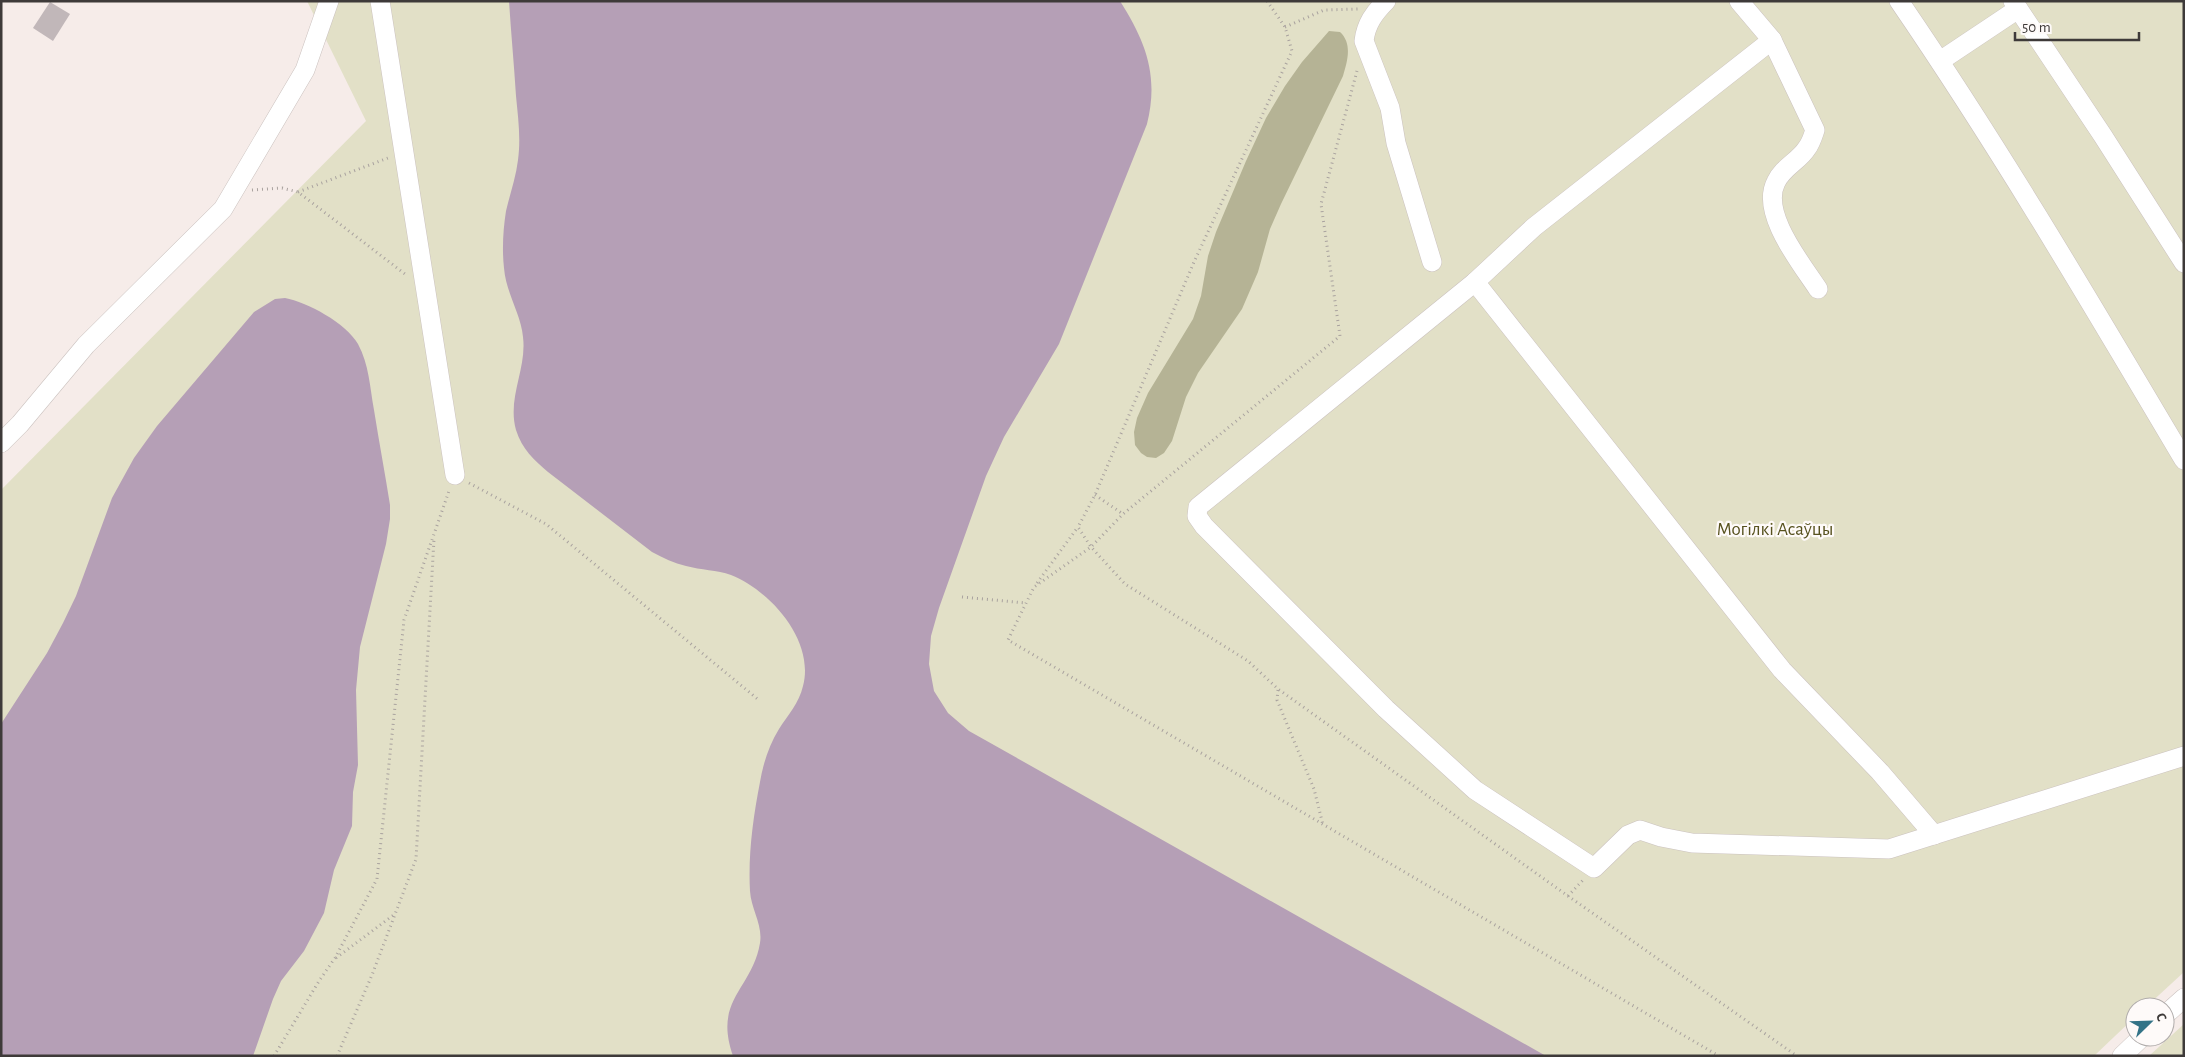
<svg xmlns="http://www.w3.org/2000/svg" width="2185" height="1057" font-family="'Alegreya Sans',sans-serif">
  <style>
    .green { fill: #e2e0c7 }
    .forest { fill: #b5b395 }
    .water { fill: #b59fb6 }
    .building { fill: #c1b7b9 }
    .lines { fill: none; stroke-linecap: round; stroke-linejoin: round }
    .minor-casing { stroke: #cbc2bf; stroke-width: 20 }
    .path { stroke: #a9a29f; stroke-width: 3; stroke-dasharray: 1 4; stroke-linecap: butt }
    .minor { stroke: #fff; stroke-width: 19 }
    .labels { text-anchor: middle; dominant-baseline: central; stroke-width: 4.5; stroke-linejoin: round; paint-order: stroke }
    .park-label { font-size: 19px; fill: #57521f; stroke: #fefaf9 }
  </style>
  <rect width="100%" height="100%" fill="#f6ece9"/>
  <g class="green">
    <polygon points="307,1 2184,1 2184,972 2146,1007 2135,1007 2135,1017 2094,1056 1,1056 1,490 366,121"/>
    <polygon points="2184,1024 2184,1056 2149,1056"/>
  </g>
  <path class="forest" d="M1329,31L1340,32C1353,44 1347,62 1343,76L1281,204L1270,229L1258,272L1242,309L1198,373L1186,397L1172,441L1164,453L1156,458L1147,457L1141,453L1135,445L1134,432L1137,418L1148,393L1193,319L1201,296L1208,256L1216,232L1246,161L1266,118L1285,86L1302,62Z"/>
  <g class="water">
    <path d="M509,1H1120C1146,42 1159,76 1147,124L1059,344L1004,437L986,476L939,608L931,636L929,664L934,691L948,713L969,731L1546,1056H733C713,999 752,990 760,943C763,925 751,909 750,891C748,855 753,818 760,782C763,764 769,745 779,729C788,715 799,703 803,686C815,641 771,591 731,575C717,570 701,570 686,566C674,563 663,558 652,552L548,472C534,460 522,449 516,430C507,398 527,369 523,337C521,314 506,293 504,268C502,250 503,230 506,211C510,194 516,177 518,160C521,138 518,117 516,96C514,64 511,33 509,1Z"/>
    <path d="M285,298C307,302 346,323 358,344C369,364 370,388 374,410C379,442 385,473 390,505V519L386,544L360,647L356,690L358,765L353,792L352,826L334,870L324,913L304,951L281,981L273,999L253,1056H1V724L47,653L63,623L76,596L112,498L134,458L157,426L254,312L275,299Z"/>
  </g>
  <polygon class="building" points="50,2 70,14 53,41 33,28"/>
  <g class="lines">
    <defs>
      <g id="minor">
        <polyline points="380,1 455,475"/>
        <path d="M1386,1C1374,13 1366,24 1364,41L1390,108L1396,143L1432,262"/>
        <polyline points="1739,1 1772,40 1534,227 1475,282 1198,507 1197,516 1204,526 1386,709 1475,790 1594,868 1628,835 1640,830 1661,837 1692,843 1889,849 2184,756"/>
        <path d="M1899,1C2001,150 2092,305 2184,460"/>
        <polyline points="2013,1 2103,136 2184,263"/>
        <path d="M1772,40L1815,130C1813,136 1811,143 1807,148C1799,161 1783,167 1776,182C1760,213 1801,263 1818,289"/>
        <polyline points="1940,61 2018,9"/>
        <polyline points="1475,282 1782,670 1880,772 1934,835"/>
        <polyline points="1,443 20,424 86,345 223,209 305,70 329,1"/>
        <polyline points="2165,1015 2184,998"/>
        <polyline points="2122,1056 2142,1037"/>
      </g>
    </defs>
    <use href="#minor" class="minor-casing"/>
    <g class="path">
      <polyline points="1267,1 1285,27 1292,51 1194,262 1095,495 1078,527 1091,547 1125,584 1248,661 1278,689 1568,896 1797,1056"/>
      <polyline points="1285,27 1324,10 1358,9"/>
      <polyline points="1357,71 1321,204 1340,336 1123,514 1091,547 1034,587 1008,640 1719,1056"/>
      <polyline points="252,190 282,188 298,192 405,274"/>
      <polyline points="298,192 388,158"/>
      <polyline points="469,483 546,524 760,701"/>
      <polyline points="1095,495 1123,514"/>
      <polyline points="1037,583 1078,527"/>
      <polyline points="962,597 1026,603"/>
      <polyline points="1278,690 1277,700 1314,789 1323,825"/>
      <polyline points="1568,896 1584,879"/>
      <polyline points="336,958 395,914"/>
      <polyline points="274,1056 319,981 335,958 377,879 404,620 449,491"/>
      <polyline points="337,1056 372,975 416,859 434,539"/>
    </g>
    <use href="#minor" class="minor"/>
  </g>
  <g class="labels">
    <g class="park-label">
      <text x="1775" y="529">Могілкі Асаўцы</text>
    </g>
  </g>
  <rect width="2185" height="1057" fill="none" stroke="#3e3a39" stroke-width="5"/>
  <g transform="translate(2150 1022) rotate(67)"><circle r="24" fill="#fefaf9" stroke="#b1adac"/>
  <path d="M0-4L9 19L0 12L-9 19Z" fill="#337387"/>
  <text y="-8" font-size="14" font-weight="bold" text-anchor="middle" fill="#3e3a39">С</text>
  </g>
  <path d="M2015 32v8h124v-8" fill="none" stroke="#3e3a39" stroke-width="2.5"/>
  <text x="2022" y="32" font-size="15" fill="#3e3a39" stroke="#fefaf9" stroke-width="4" paint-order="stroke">50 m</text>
</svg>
